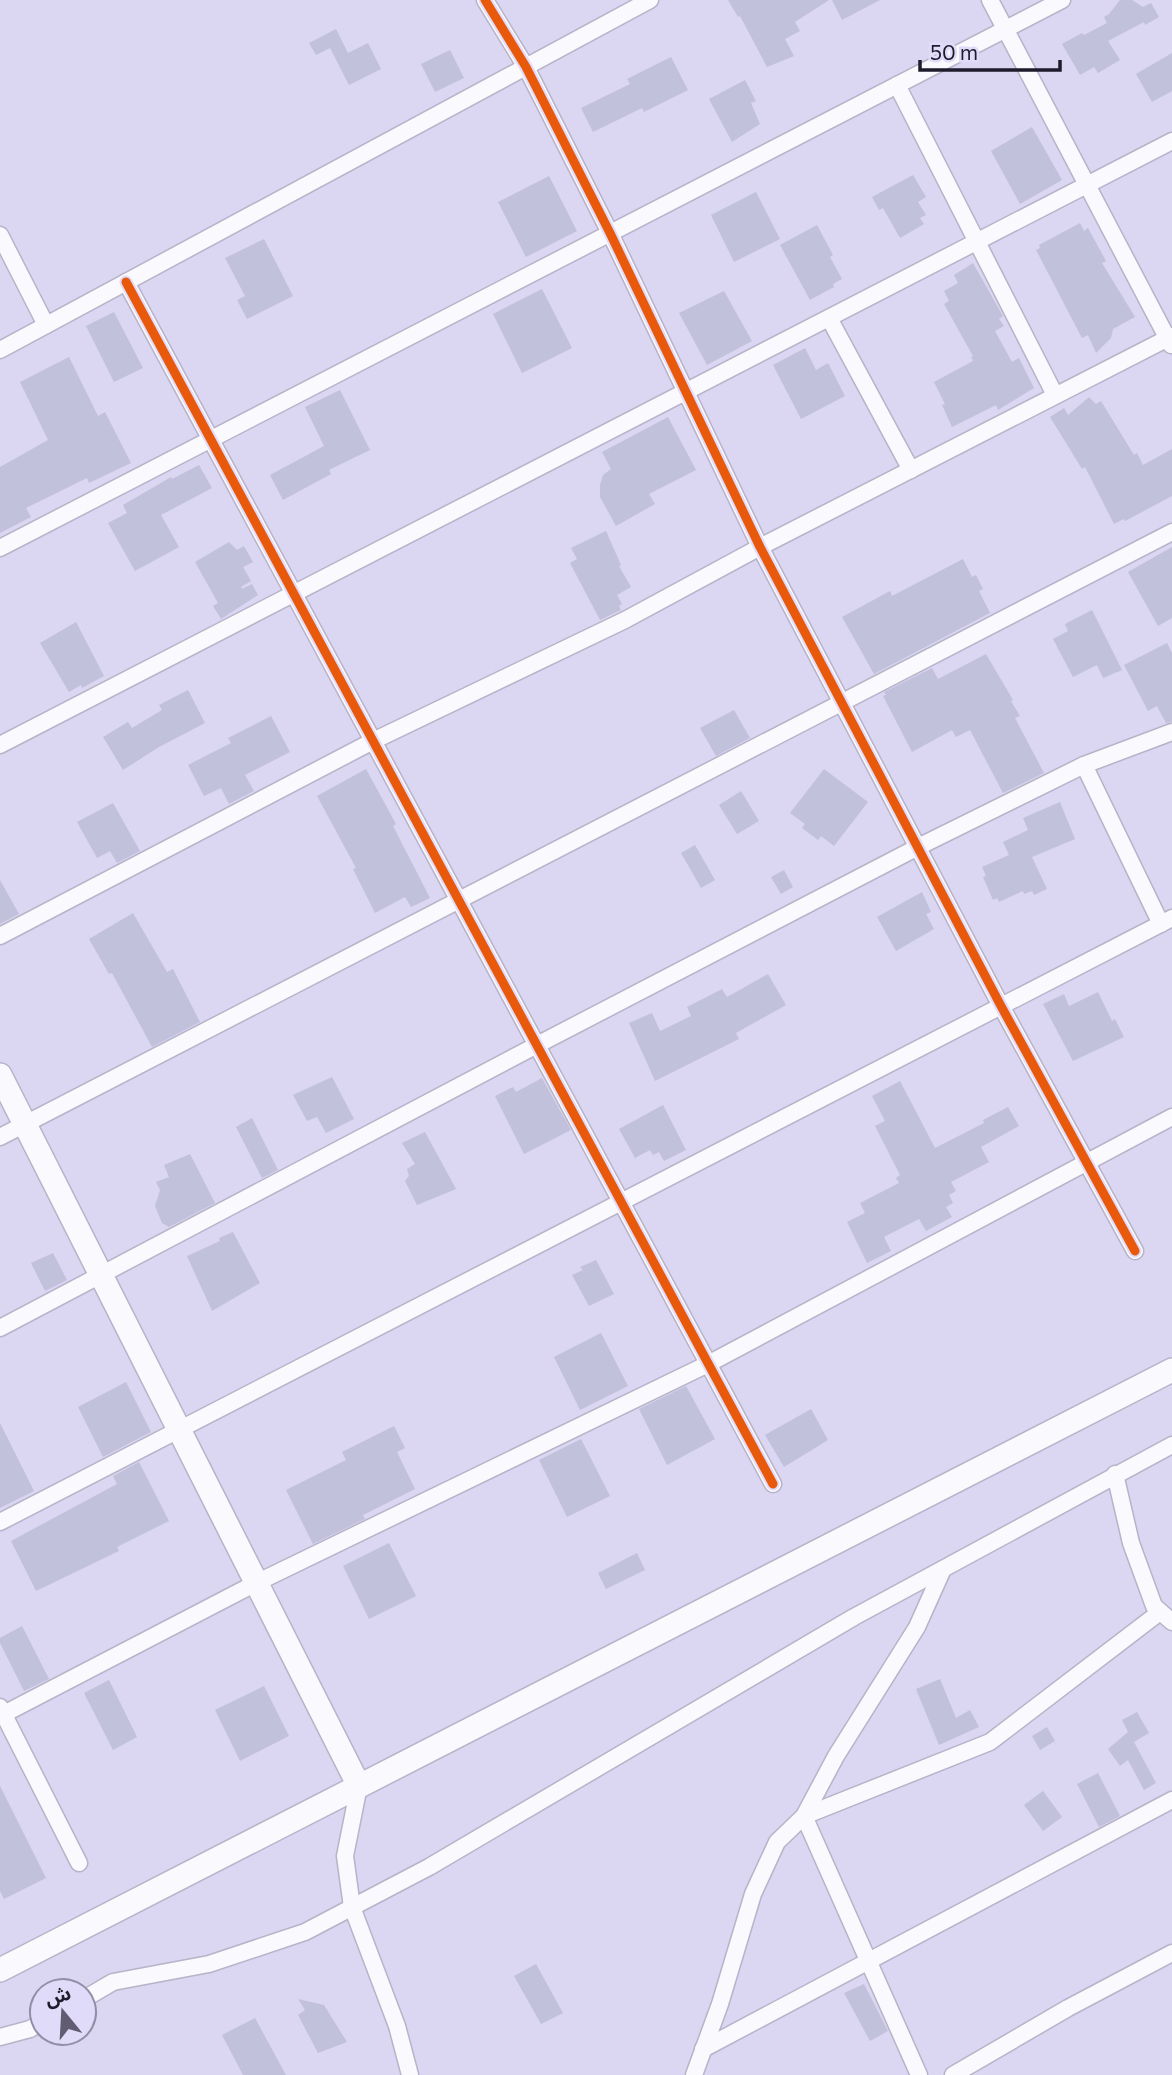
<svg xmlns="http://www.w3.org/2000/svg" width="1172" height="2075" font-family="Commissioner,'Noto Sans Arabic',sans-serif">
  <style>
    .building { fill: #c1c1dc }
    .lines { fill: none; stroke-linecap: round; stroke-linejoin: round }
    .street-casing { stroke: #b7b3c8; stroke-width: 19 }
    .secondary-casing { stroke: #b7b3c8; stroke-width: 26 }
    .street { stroke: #faf9fd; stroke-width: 16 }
    .secondary { stroke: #faf9fd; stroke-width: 23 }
    .cycleway-casing { stroke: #e1dbfa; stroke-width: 13 }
    .cycleway { stroke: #e8590c; stroke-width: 9 }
  </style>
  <rect width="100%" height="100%" fill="#dbd6f1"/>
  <g class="building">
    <polygon points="728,0 829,0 795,22 800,31 785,39 794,56 767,67 740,16 738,17"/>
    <polygon points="832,0 880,0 842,20"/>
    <polygon points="1120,0 1132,0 1143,7 1151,3 1159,17 1145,25 1144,22 1108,41 1120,60 1098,73 1094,67 1080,75 1062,44 1082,33 1084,35 1107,23 1104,17 1109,14"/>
    <polygon points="336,29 348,53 368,43 381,69 349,85 330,48 316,55 309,43"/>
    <polygon points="450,50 464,78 435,92 421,64"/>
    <polygon points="1172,53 1172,91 1152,102 1136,74"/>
    <polygon points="671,57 688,90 644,112 642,108 593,132 581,108 630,84 627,79"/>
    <polygon points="745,80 756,101 751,103 760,124 732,142 709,99"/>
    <polygon points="1032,127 1062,180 1020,204 991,151"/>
    <polygon points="913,175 926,197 918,202 926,215 920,218 924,224 900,238 883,208 879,210 872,197"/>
    <polygon points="549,176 577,231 526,257 498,202"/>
    <polygon points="756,192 780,239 734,262 711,215"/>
    <polygon points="1080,223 1084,231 1088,228 1106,261 1102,263 1135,317 1113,329 1111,338 1096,353 1088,335 1082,338 1036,250 1040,248 1039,245"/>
    <polygon points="817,225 833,255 830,257 842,279 833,284 834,287 810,300 780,245"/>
    <polygon points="264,239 293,296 247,319 237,300 245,296 225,258"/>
    <polygon points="973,263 1003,316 999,319 1004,326 995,331 1012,362 1019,358 1034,388 998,410 996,405 952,427 942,405 945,404 934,382 973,361 971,357 973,356 944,304 949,301 944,291 958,283 954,275"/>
    <polygon points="542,289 572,348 522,373 493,314"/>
    <polygon points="724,291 752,341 707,365 679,313"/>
    <polygon points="114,312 143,368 114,382 86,326"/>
    <polygon points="805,348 816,370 828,363 845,396 801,419 773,365"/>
    <polygon points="69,357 98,416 105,412 131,463 89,483 87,478 26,508 31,517 0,533 0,467 48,440 20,382"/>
    <polygon points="340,390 370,450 329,470 331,474 283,500 270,475 324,446 305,407"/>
    <polygon points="1089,397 1096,404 1101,401 1134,455 1137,453 1143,465 1172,449 1172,496 1125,521 1124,519 1114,524 1085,467 1082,469 1050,417 1064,408 1068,415"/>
    <polygon points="668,417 696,470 649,494 655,504 616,526 600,497 600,485 603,475 611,469 602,452"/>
    <polygon points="199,465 212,488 161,515 179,547 135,571 108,523 127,513 123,505 171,477 172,479"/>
    <polygon points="606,531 621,565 619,566 631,587 617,595 622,604 619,606 621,610 600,620 570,563 577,559 571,548"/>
    <polygon points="229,542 237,550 244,546 253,562 243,567 251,581 241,587 242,589 252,584 258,595 221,619 213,606 218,603 195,562"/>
    <polygon points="1172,547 1172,618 1158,626 1128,572"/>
    <polygon points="963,559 972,577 976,575 983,589 979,591 990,613 874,674 842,617 890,591 892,596"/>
    <polygon points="1092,610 1122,670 1103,678 1097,665 1073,677 1053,639 1068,631 1065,624"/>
    <polygon points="76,622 104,676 82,688 81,685 69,692 40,643"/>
    <polygon points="1167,643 1172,653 1172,722 1166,723 1157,706 1148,711 1124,665"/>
    <polygon points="986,654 1013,700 1011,701 1020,716 1015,718 1044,773 1003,793 970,730 956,737 952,730 912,752 883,696 886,695 884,692 932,668 938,679"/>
    <polygon points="188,690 205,723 159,747 123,770 103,737 128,722 132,728 162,710 159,705"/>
    <polygon points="734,710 750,738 716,756 700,728"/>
    <polygon points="271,716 290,752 245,775 254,791 229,804 221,788 204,796 188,765 231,743 228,738"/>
    <polygon points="366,769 396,824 393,826 430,898 411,907 405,897 375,913 353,869 356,868 317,796"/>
    <polygon points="824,769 868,802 834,846 821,836 818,840 802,828 805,824 790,813"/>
    <polygon points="741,791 759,821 737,834 719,805"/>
    <polygon points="1060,802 1075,839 1032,857 1047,889 1034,895 1032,891 1024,894 1023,891 999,902 997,898 993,900 983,877 986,876 982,867 1009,855 1003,842 1028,830 1023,818"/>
    <polygon points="113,803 140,851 117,863 110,851 97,858 77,822"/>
    <polygon points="695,845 715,880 701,888 681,853"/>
    <polygon points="784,870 793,887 781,894 771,877"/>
    <polygon points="0,880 19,914 0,924"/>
    <polygon points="922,892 931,912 926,914 934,929 896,951 877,917"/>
    <polygon points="133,913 167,972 173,969 200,1022 152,1047 112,973 109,974 89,939"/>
    <polygon points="768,974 786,1005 736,1033 739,1039 655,1081 629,1023 652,1013 660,1031 691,1016 687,1007 722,989 727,997"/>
    <polygon points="1098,992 1112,1021 1115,1019 1124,1037 1073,1061 1043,1004 1064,994 1069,1006"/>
    <polygon points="332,1077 354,1119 326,1133 317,1117 307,1121 293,1095"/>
    <polygon points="542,1078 571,1130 524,1154 495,1096 513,1087 516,1092"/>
    <polygon points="900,1081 935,1148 984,1123 983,1120 1008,1107 1019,1126 981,1147 989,1162 951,1182 956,1191 949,1195 953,1203 946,1207 952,1217 926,1231 919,1219 884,1237 891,1251 867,1263 847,1222 865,1213 860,1203 899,1183 896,1178 900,1175 875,1126 885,1121 872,1096"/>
    <polygon points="663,1105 686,1150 664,1161 659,1152 653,1155 650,1150 635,1158 619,1129"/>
    <polygon points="252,1118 278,1170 262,1178 236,1127"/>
    <polygon points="425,1132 456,1189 417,1205 405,1181 409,1176 407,1169 415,1164 402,1143"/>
    <polygon points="190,1154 215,1203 169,1227 162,1223 155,1206 160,1190 156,1182 169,1177 164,1165"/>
    <polygon points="233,1232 260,1283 212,1311 187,1256 220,1241 219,1238"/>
    <polygon points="53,1253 67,1280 45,1291 31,1263"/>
    <polygon points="596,1260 614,1294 589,1306 572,1275 583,1270 580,1267"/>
    <polygon points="601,1333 628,1386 580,1410 554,1357"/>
    <polygon points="126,1382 151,1432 103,1457 78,1407"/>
    <polygon points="686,1386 715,1439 667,1465 639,1409"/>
    <polygon points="811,1409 828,1440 784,1467 765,1435"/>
    <polygon points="0,1423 34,1491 0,1508"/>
    <polygon points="394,1426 405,1448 397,1452 415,1489 363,1515 365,1519 313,1544 286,1490 346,1460 342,1452"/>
    <polygon points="581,1439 610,1496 567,1517 539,1460"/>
    <polygon points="139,1462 169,1521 117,1547 119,1551 36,1591 11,1541 117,1484 113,1476"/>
    <polygon points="389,1543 416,1596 369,1619 343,1566"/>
    <polygon points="637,1553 645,1570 606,1589 598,1573"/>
    <polygon points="22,1626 49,1679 24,1691 0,1643 0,1638"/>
    <polygon points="940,1679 956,1718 970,1710 979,1727 939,1745 916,1689"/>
    <polygon points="109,1680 137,1737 113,1750 84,1693"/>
    <polygon points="264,1686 289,1736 240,1761 215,1710"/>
    <polygon points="1137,1712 1149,1733 1134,1742 1156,1783 1144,1790 1128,1760 1120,1766 1108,1749 1128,1732 1122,1720"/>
    <polygon points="1047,1727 1055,1741 1040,1750 1032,1736"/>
    <polygon points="1098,1773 1120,1816 1099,1827 1077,1784"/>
    <polygon points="0,1786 46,1878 4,1899 0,1891"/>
    <polygon points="1043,1791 1062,1817 1043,1831 1024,1805"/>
    <polygon points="536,1964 563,2013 541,2024 514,1976"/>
    <polygon points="864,1984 888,2031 870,2041 844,1993"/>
    <polygon points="298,1999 324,2005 347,2042 318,2053 298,2015 305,2010"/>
    <polygon points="255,2018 286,2075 243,2075 222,2035"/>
  </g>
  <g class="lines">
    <defs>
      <g id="street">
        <polyline points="485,0 526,67 610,233 760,547 1001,1006 1135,1251"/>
        <polyline points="990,0 1171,345"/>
        <polyline points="897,85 1055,395"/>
        <polyline points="0,235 46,325"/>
        <polyline points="126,282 773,1484"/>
        <polyline points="829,318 911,470"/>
        <polyline points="0,350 650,0"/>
        <polyline points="0,548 1062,0"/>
        <polyline points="0,745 1172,141"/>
        <polyline points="1084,765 1161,924"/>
        <polyline points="0,936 373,741 625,620 760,547 1172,336"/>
        <polyline points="0,1137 1172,532"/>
        <polyline points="0,1328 537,1045 918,847 1084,765 1172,732"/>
        <polyline points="1115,1474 1131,1543 1154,1606 1172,1622"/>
        <polyline points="0,1522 1172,918"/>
        <polyline points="0,1707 79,1863"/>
        <polyline points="0,1716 256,1583 708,1364 1172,1117"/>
        <polyline points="359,1786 345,1856 352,1907 397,2026 410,2075"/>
        <polyline points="84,1999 113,1982 209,1964 305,1932 429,1867 854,1617 1172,1445"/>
        <polyline points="0,2037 30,2029 42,2022"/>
        <polyline points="703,2049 1172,1800"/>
        <polyline points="694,2075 720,2004 753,1894 777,1842 804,1816 836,1756 917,1627 943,1569"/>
        <polyline points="919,2075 804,1816 990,1742 1160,1612"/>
        <polyline points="953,2075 1068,2008 1172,1953"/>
      </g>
      <g id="secondary">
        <polyline points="0,1075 359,1786"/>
        <polyline points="0,1970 1172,1370"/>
      </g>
    </defs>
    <use href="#street" class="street-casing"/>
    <use href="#secondary" class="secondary-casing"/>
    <use href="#street" class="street"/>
    <use href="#secondary" class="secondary"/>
    <defs>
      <g id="cycleway">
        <polyline points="485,0 526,67 610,233 760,547 1001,1006 1135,1251"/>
        <polyline points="126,282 773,1484"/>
      </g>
    </defs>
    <use href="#cycleway" class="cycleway-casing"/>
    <use href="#cycleway" class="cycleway"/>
  </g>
  <g transform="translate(63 2012) rotate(342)"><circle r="33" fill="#e1dbfa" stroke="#938ea8" stroke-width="2"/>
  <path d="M0-5L12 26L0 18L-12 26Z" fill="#615c72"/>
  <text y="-10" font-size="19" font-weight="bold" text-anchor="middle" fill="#1f1b2d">ش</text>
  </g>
  <path d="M920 60v10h140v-10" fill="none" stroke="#1f1b2d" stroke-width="3.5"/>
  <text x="930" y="60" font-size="21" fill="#1f1b2d" stroke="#e1dbfa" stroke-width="5" paint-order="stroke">50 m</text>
</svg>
